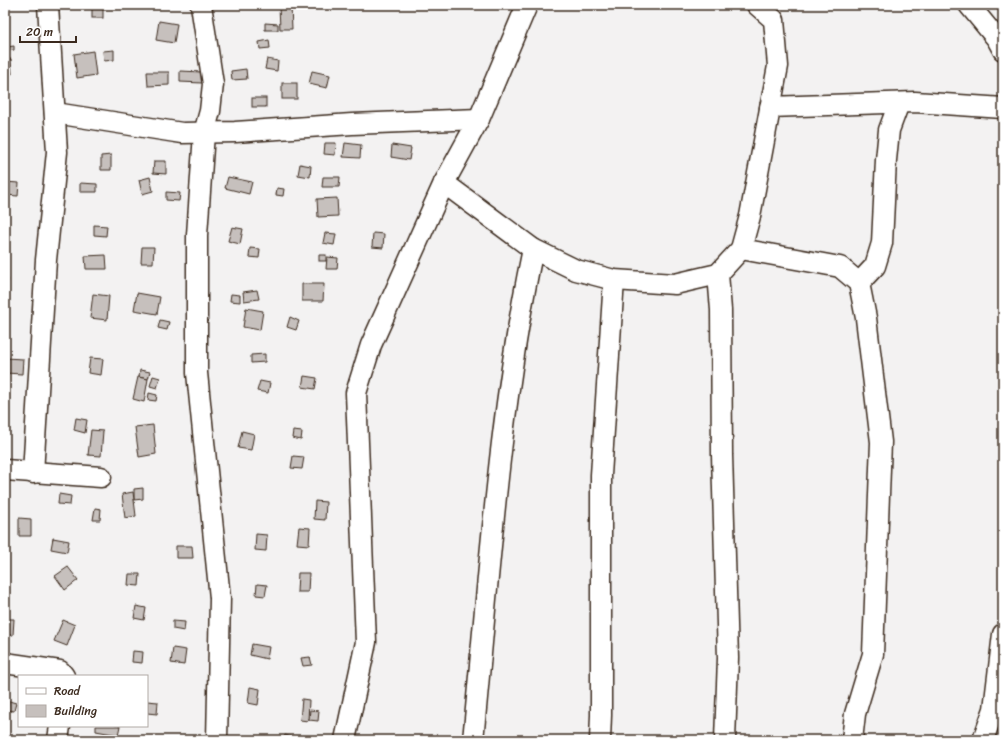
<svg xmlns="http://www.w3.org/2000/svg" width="1008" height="745" font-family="Sriracha,sans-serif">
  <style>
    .building { fill: #c6c0bd; stroke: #3b2a1e }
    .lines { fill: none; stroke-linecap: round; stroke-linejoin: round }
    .street-casing { stroke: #3b2a1e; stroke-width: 23 }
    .street { stroke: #fff; stroke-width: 20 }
  </style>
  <rect width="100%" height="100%" fill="#f3f2f2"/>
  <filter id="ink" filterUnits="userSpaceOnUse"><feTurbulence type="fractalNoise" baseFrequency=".025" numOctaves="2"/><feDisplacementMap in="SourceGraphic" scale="8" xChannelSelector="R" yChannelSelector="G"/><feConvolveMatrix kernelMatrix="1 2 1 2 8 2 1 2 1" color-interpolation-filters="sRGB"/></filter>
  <g filter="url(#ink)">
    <g class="building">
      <polygon points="279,6 291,6 292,29 280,29"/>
      <rect x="92" y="7" width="11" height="11"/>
      <polygon points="159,21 177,24 174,43 156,40"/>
      <polygon points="265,23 278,24 278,30 265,30"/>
      <polygon points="269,40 270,48 260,49 259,42"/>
      <polygon points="14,46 14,50 7,51 7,47"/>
      <polygon points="114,50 114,60 104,61 103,51"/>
      <polygon points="93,51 96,75 77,78 74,54"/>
      <polygon points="11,59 12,74 5,74 5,60"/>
      <polygon points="267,59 278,61 277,71 265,69"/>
      <polygon points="246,69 247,79 232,80 231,71"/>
      <polygon points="180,71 202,72 202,83 180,82"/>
      <polygon points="312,71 330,75 327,88 309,84"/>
      <polygon points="147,72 169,72 169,85 148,86"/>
      <rect x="282" y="83" width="15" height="16"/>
      <rect x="252" y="98" width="14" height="9"/>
      <polygon points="325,143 336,143 335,155 324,154"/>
      <polygon points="345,143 361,145 360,158 343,157"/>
      <polygon points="392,145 411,148 409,160 391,157"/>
      <polygon points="111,155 111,170 101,170 101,156"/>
      <polygon points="154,161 166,161 166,174 153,173"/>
      <polygon points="300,164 311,166 310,177 298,175"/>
      <polygon points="150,177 153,191 142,194 139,180"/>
      <polygon points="228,177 252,182 249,194 225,188"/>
      <polygon points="323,177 340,177 339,187 322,187"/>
      <polygon points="5,182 19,183 18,196 5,195"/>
      <polygon points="80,183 97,184 97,192 80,192"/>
      <polygon points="277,188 284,189 283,196 276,195"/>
      <polygon points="166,192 180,193 179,201 166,200"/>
      <polygon points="337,198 338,216 318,217 317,199"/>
      <polygon points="94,225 107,226 106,236 94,235"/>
      <polygon points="232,227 243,229 240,244 228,241"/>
      <polygon points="325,233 336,234 334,245 323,243"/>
      <polygon points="373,233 384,234 383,248 372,247"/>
      <polygon points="142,247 154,247 153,263 141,263"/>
      <polygon points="250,248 260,249 259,258 249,257"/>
      <polygon points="106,255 107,269 86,269 85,256"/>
      <rect x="319" y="255" width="7" height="6"/>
      <polygon points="327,257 338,258 337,269 326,269"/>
      <polygon points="5,279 8,279 6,295 5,294"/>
      <polygon points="302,284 324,284 323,301 302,301"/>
      <polygon points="257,290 259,299 244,301 243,292"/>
      <polygon points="137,293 160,297 157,314 134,310"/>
      <polygon points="93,294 109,296 107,320 90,318"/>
      <polygon points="231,294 240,295 240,302 230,301"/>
      <polygon points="246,308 263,311 260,330 243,327"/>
      <polygon points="290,317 299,321 296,330 287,327"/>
      <polygon points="160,320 169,322 167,330 158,328"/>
      <polygon points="265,354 265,362 251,363 251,355"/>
      <polygon points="5,358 23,359 22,374 5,373"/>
      <polygon points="90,358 103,359 101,375 88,373"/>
      <polygon points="140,370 150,372 148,379 139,377"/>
      <polygon points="153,376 160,378 157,388 150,386"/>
      <polygon points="304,376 317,378 315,389 302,387"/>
      <polygon points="138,377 148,379 144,402 133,399"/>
      <polygon points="260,381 270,383 268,393 257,391"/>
      <polygon points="149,393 157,395 156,401 148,400"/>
      <polygon points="76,418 87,420 85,433 74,430"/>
      <polygon points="153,425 156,454 139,457 135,427"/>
      <polygon points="91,430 103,431 101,456 88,455"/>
      <polygon points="242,431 254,434 251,450 238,448"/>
      <polygon points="293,431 302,432 301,440 292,438"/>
      <polygon points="293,456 304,457 302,469 291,468"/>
      <polygon points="143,488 143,499 134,500 134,489"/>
      <polygon points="133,492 136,516 125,518 122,494"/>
      <polygon points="59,494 71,496 70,505 58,504"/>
      <polygon points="315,501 326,502 325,520 314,519"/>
      <polygon points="95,508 101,509 100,520 93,520"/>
      <polygon points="19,518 31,519 31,536 19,536"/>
      <polygon points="299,527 310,528 309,545 297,544"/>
      <polygon points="256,534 267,535 266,551 255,550"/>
      <polygon points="53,538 69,541 67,552 51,549"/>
      <polygon points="176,546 192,546 193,558 176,558"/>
      <polygon points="68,567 78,580 65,590 55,576"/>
      <polygon points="298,573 309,573 308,592 297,592"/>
      <polygon points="129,574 140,574 139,586 128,585"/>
      <polygon points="257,584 267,585 265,596 256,595"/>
      <polygon points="136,606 146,608 144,620 134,618"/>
      <polygon points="5,619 14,619 13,635 5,635"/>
      <polygon points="63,620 75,625 67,646 54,641"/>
      <polygon points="173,621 185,622 184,631 173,629"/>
      <polygon points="252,644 269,647 267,659 250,655"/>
      <polygon points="173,648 186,650 184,665 171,663"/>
      <polygon points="133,651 143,652 142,663 132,662"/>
      <polygon points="310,657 312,665 303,666 301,658"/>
      <polygon points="250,687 260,689 258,705 248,703"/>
      <polygon points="302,699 309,700 308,721 300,720"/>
      <polygon points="9,701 16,703 14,711 7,710"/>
      <polygon points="147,701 158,702 157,714 147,713"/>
      <polygon points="310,710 319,711 318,721 309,720"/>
      <polygon points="96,726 120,726 118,735 96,731"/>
      <polygon points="285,735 296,738 296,740 283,740"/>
      <polygon points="90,738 99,738 99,740 89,740"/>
    </g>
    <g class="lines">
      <defs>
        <g id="street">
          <polyline points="201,5 213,84 210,111 204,133 197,235 197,373 220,598 217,740"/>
          <polyline points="969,5 997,39 1003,50"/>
          <polyline points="770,107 915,102 1003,108"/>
          <polyline points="55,113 182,133 235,132 352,124 479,119"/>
          <polyline points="444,183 533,249 576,270 614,280 675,284 718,274 741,249 750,216 778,66 774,20 757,5"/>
          <polyline points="741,249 840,267 859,283 866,318 881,442 873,654 855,714 852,740"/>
          <polyline points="718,274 721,310 722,455 728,658 725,740"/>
          <polyline points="859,283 875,266 882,243 886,160 889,130 899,103"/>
          <polyline points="5,470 101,477"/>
          <polyline points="33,473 46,260 57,152 48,5"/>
          <polyline points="5,663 60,671 64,676"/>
          <polyline points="58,740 60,726"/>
          <polyline points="345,740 366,642 356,393 371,345 444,183 479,119 527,5"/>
          <path d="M473,740C489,576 499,410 533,249"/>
          <polyline points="600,740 601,715 601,475 614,280"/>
          <polyline points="983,740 994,709 1003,634"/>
        </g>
      </defs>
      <use href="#street" class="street-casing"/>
      <use href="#street" class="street"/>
    </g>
  </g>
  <rect width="1008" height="745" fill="none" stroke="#fff" stroke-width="20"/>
  <rect x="10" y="10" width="988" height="725" fill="none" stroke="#3b2a1e" stroke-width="1.5" filter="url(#ink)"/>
  <rect x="18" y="675" width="130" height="52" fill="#ffffff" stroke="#b1aaa5"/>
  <rect x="26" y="688" width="20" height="6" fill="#ffffff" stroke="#b1aaa5"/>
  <text x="54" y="695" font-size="12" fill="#3b2a1e">Road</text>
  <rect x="26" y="705" width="20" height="12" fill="#c6c0bd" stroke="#b1aaa5"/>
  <text x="54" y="715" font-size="12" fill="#3b2a1e">Building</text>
  <path d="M20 36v6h56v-6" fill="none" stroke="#3b2a1e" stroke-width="2"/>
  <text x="26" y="36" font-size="12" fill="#3b2a1e" stroke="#ffffff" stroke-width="3" paint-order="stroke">20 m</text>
</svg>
